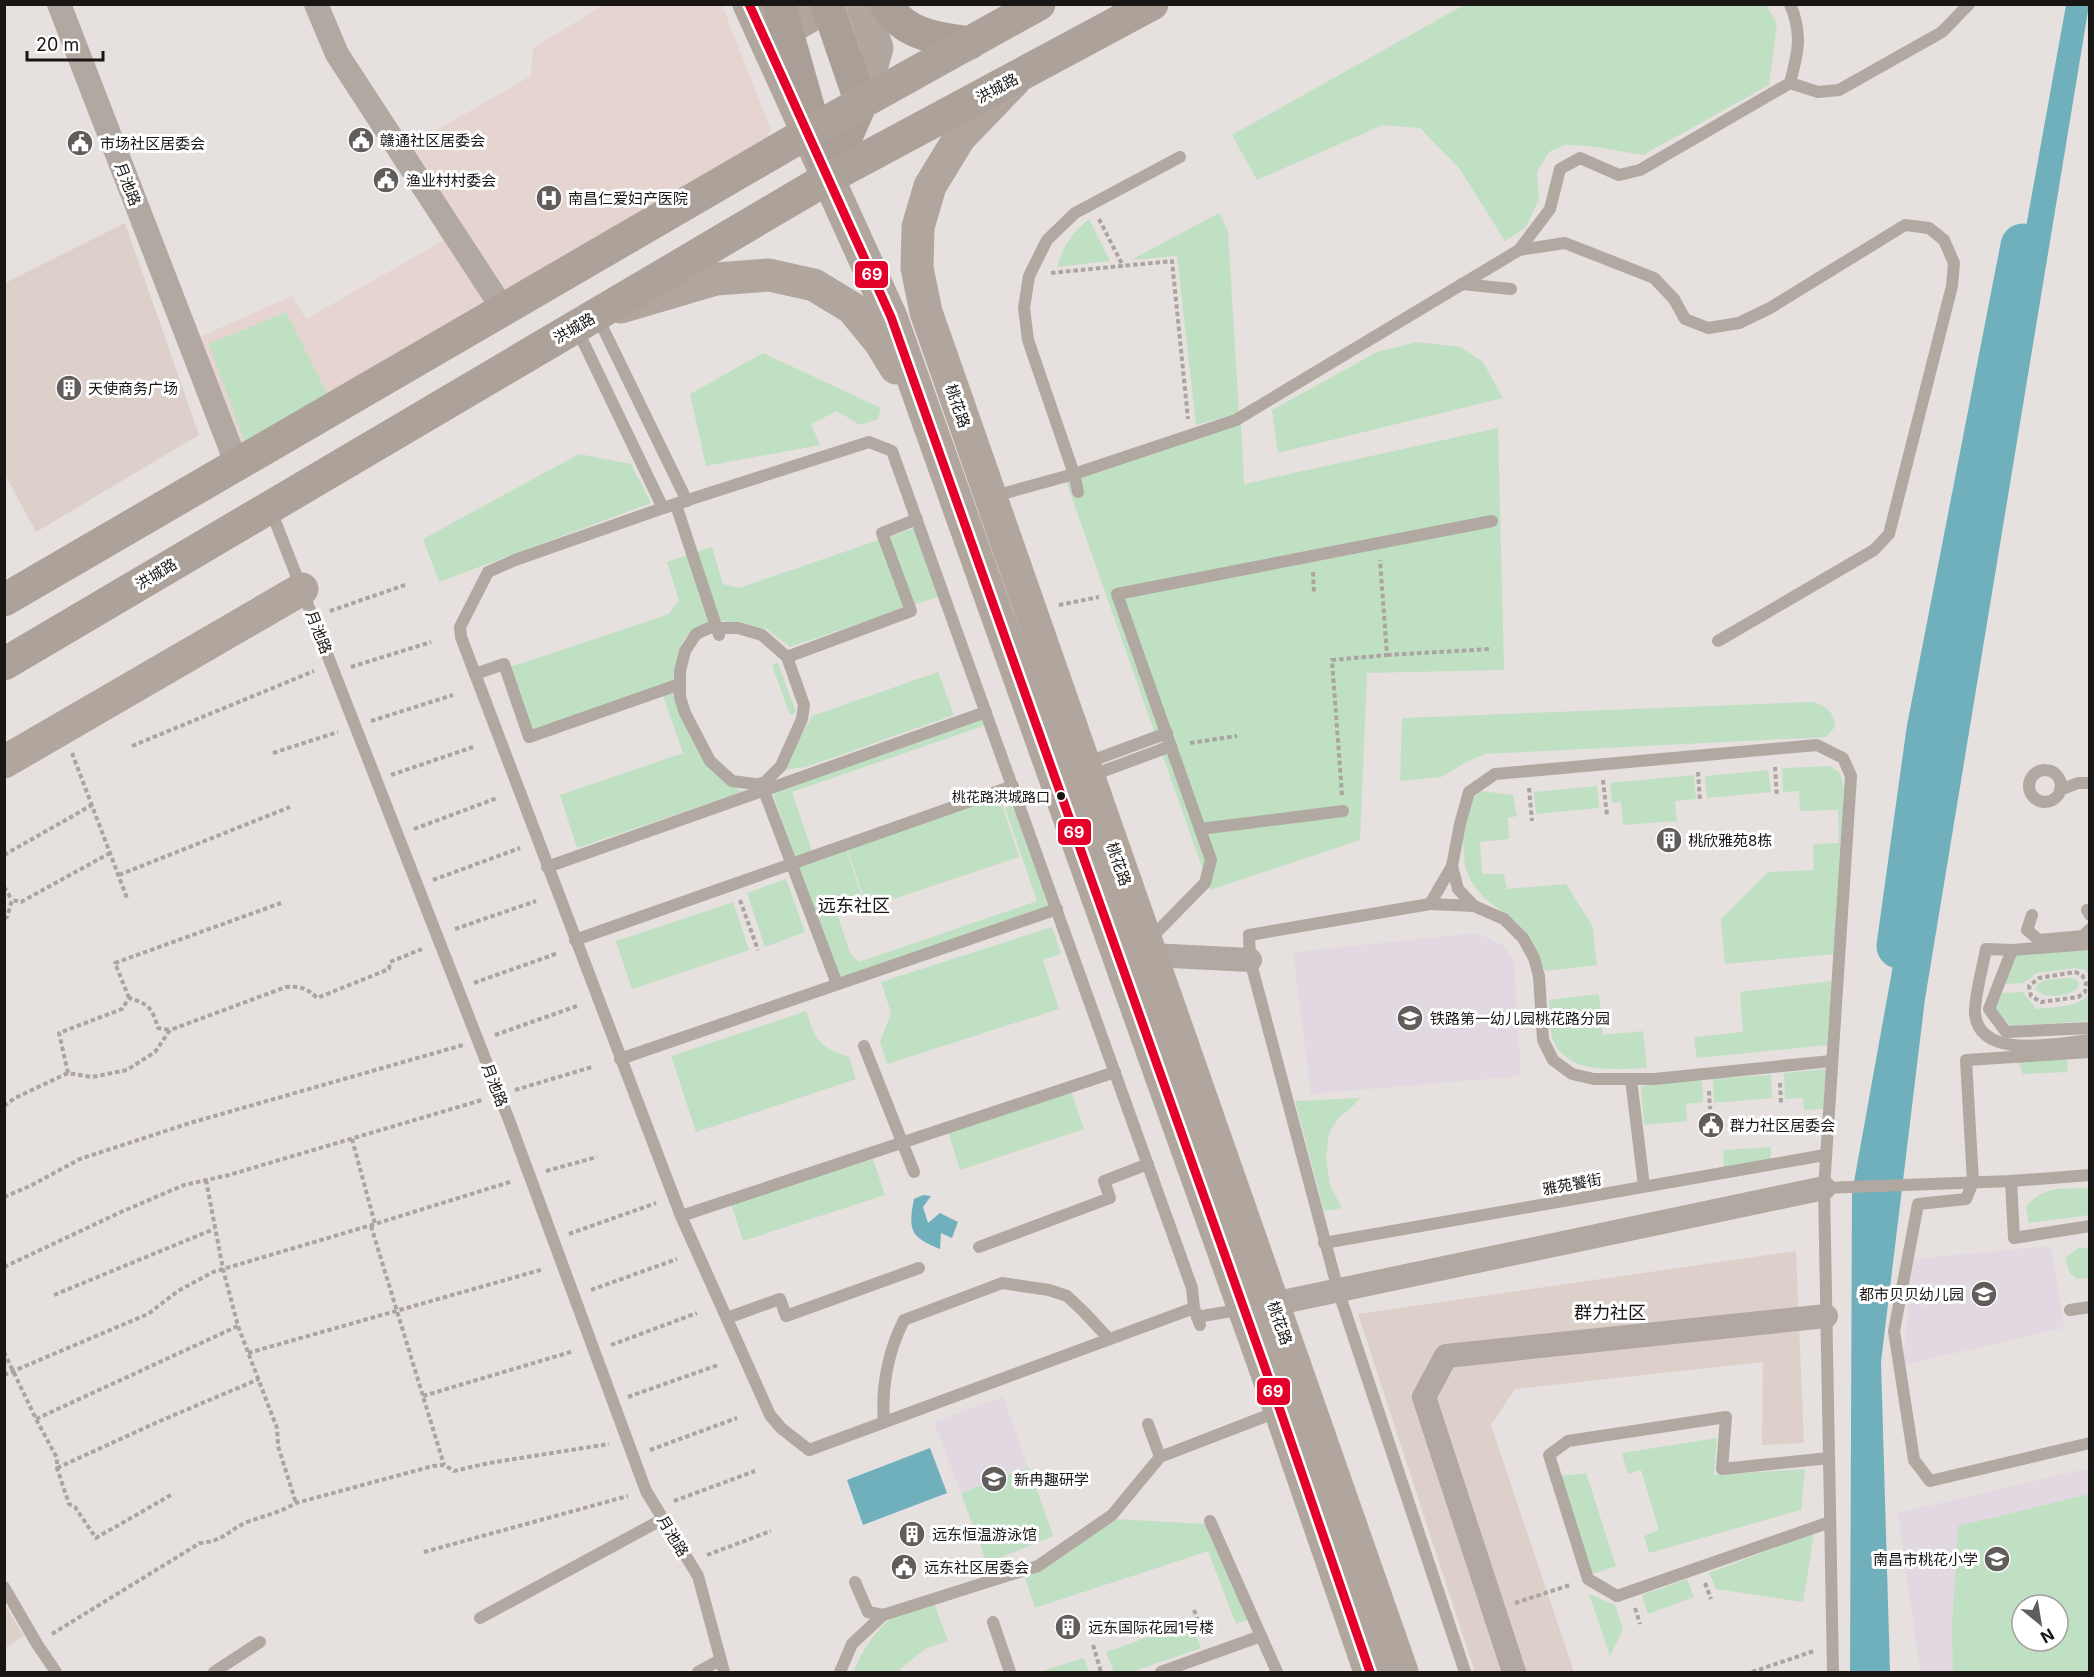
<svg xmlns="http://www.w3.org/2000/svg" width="2094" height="1677" font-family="Inter,'Noto Sans SC',sans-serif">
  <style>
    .built { fill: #ddd0cb }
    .education { fill: #e2d8e2; fill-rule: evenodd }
    .medical { fill: #e5d4d0 }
    .green { fill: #c0e0c4; fill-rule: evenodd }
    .water { fill: #6fb0bc }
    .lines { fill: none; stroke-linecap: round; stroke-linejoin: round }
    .river { stroke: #6fb0bc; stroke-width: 45 }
    .path { stroke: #aba4a0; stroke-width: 4; stroke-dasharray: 4.5 3; stroke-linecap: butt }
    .service { stroke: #b1a8a1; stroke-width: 12 }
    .minor { stroke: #b1a8a1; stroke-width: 24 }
    .secondary { stroke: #b0a69e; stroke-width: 33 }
    .primary { stroke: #aa9f97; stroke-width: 33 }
    .trunk { stroke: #aca29a; stroke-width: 33 }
    .bus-1-casing { stroke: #fff; stroke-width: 14 }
    .bus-1 { stroke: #e4002b; stroke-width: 9 }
    .bus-dot { fill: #191614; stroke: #fff; stroke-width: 2 }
    .labels { text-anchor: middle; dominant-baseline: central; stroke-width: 6; stroke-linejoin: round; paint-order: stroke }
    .bus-label { font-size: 14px; fill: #191614; stroke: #fff; text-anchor: end }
    .street-label { font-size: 15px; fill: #191614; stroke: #fff }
    .poi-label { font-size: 15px; fill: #191614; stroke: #fff; text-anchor: start }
    .quarter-label { font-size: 18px; fill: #191614; stroke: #fff }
    .line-badge { stroke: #fff; stroke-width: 2 }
    .badge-label { font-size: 16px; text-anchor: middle; font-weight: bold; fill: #fff }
  </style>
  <rect width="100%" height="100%" fill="#e6e0de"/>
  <g class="built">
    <polygon points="125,223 199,435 36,532 5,475 5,283"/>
    <polygon points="1796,1251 1804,1443 1762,1445 1763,1362 1515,1389 1491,1425 1574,1672 1475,1672 1358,1314"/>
    <polygon points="4,1604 24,1636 5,1648 4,1648"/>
  </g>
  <g class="education">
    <polygon points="1477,933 1503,945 1514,960 1521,1076 1311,1094 1293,952"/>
    <polygon points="2051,1246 2064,1328 1903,1365 1913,1259"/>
    <polygon points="1003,1397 1053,1536 992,1561 985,1558 934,1422"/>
    <path d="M2089,1468V1672H1920L1898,1513ZM2022,1605H2058V1641H2022Z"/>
  </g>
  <polygon class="medical" points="604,5 722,5 771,130 756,153 240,457 193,340 292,296 306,319 443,241 394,155 531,76 533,48"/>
  <g class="green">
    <polygon points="1464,5 1766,5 1777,24 1769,85 1643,155 1590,146 1564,145 1549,152 1537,172 1539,199 1526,227 1505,241 1459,168 1420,128 1383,125 1257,180 1232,135"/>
    <polygon points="1219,213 1228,231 1239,413 1196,425 1177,256 1131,260"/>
    <path d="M1089,219L1110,261L1057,267C1063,246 1072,233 1089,219Z"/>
    <polygon points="286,312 331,401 245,443 209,344"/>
    <polygon points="1417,342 1460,347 1483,362 1503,398 1278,453 1272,410 1377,352"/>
    <polygon points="763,353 881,408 878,419 860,425 837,411 811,424 820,445 706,466 690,394"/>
    <polygon points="1241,423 1244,484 1498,428 1504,670 1367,673 1360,840 1210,890 1066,481"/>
    <polygon points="579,454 631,464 651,503 439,582 423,539"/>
    <polygon points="917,527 940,596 790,647 767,629 713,619 688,634 681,644 673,675 683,716 709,767 742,792 577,848 560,795 683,753 660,687 532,734 510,667 669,614 679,601 667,562 712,547 723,584 739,588"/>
    <polygon points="778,663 796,712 790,715 772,665"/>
    <polygon points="938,672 954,715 806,767 783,770 812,716"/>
    <path d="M1813,702C1828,708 1833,710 1835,727L1826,737L1485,754L1467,762L1441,777L1400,781L1402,718Z"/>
    <polygon points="982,714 986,725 792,792 814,857 845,846 863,901 836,911 850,953 859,962 1037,901 1005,808 1018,804 1053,908 837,981 771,788"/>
    <polygon points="1830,766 1840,773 1844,787 1835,954 1725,964 1721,919 1768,872 1814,870 1813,844 1839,843 1838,810 1800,811 1799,791 1783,792 1782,768"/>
    <polygon points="1768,770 1771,792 1707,798 1705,776"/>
    <polygon points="1694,775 1696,799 1675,801 1677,821 1623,825 1621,802 1612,803 1610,783"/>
    <polygon points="1597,786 1599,808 1536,814 1534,792"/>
    <polygon points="1481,791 1513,795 1517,816 1508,818 1509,839 1480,842 1482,874 1504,874 1507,889 1566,884 1592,925 1597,965 1545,971 1526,932 1514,920 1484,898 1472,883 1465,867 1462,834 1471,800"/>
    <polygon points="999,795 1019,857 867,908 846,846"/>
    <polygon points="786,879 805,932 765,947 747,893"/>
    <polygon points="733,902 749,950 632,989 616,941"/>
    <polygon points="1052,927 1061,954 1043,960 1059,1009 887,1064 880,1042 891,1013 881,982"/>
    <polygon points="2084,950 2089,951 2089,976 2085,970 2075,968 2037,973 2023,983 2004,984 2015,954"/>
    <path d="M2072,978L2078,981L2079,986C2073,997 2043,1000 2035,989C2040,977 2060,979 2072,978Z"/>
    <polygon points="1832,981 1827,1045 1697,1058 1694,1037 1743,1032 1740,992"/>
    <path d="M2023,992L2036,1009C2053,1007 2078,1008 2089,994V1021L2011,1026L1995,1008L2002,993Z"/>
    <path d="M1599,994L1603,1035L1643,1031L1647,1068C1614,1069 1561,1076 1551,1033C1549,1023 1550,1011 1549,1000Z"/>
    <path d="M806,1011C816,1040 818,1047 849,1057L856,1079L696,1132L671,1056Z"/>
    <polygon points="2067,1058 2068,1072 2023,1074 2018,1061"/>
    <polygon points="1826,1069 1823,1109 1804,1110 1803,1098 1785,1099 1784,1073"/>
    <polygon points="1771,1075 1772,1098 1714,1103 1713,1079"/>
    <polygon points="1702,1080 1703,1102 1686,1104 1687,1121 1644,1125 1641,1086"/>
    <polygon points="1071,1091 1084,1129 960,1170 948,1131"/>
    <polygon points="1361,1098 1337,1120 1329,1133 1326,1157 1330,1186 1342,1208 1324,1211 1295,1101"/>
    <polygon points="1771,1147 1771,1160 1724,1168 1723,1150"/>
    <polygon points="873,1159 885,1195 743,1241 731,1204"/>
    <path d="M2089,1188V1215L2029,1223L2026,1207C2043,1185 2065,1189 2089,1188Z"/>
    <polygon points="2078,1248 2089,1248 2089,1278 2077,1279 2070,1273 2065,1258"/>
    <polygon points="1717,1438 1714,1475 1805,1469 1801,1510 1649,1553 1644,1536 1659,1530 1641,1470 1628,1474 1622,1453"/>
    <polygon points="1029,1467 1053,1536 992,1561 985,1558 961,1493"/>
    <polygon points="1586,1473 1616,1566 1592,1574 1561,1476"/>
    <path d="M2089,1494V1672H1953L1952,1626L1958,1526ZM2022,1605H2058V1641H2022Z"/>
    <polygon points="1115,1519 1205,1524 1249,1619 1236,1624 1208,1551 1035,1608 1025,1577"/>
    <polygon points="1814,1533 1803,1602 1716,1589 1709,1573"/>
    <polygon points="1687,1579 1694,1597 1648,1614 1642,1595"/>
    <polygon points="1589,1594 1615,1605 1623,1629 1610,1656"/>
    <path d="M934,1603L948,1641L927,1648L900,1669V1672H854C858,1656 879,1625 894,1617C906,1611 922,1608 934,1603Z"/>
    <polygon points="1191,1622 1201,1648 1132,1672 1114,1672 1106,1652"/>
    <polygon points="1084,1658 1089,1672 1039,1672"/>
  </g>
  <g class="water">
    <polygon points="2066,5 2089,5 1925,999 1881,1362 1890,1672 1850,1672 1852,1193"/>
    <path d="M923,1195L931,1196L923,1207L928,1223L940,1213L958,1222L952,1238L941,1233L940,1249C910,1237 908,1230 914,1199Z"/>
    <polygon points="930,1448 947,1493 863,1525 847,1480"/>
  </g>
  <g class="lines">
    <polyline class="river" points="1899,946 1929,730 2023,246"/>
    <g class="path">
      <polyline points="1099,219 1123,266"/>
      <polyline points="1051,273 1172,261 1188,419"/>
      <polyline points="1313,572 1314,593"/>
      <polyline points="1059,605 1099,597"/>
      <polyline points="330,611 405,585"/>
      <polyline points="1387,655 1490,649"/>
      <polyline points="351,667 431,642"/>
      <polyline points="371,721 453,695"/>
      <polyline points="1190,743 1237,736"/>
      <polyline points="132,746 314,671"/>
      <polyline points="72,753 127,898"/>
      <polyline points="273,753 338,732"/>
      <polyline points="1775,767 1777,797"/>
      <polyline points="1698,772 1700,801"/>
      <polyline points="391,775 473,747"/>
      <polyline points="1603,780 1607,815"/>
      <polyline points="1529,788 1532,821"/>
      <polyline points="1342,795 1332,660 1387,655 1380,560"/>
      <polyline points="414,829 497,798"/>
      <polyline points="4,855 92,805"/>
      <polyline points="119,875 290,807"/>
      <polyline points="433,880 520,848"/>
      <polyline points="4,887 12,900"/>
      <polyline points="740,900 758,950"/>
      <polyline points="4,918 7,917 12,900 21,902 110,853"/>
      <polyline points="455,929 536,901"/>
      <polygon points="2075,972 2082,975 2086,983 2085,992 2078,997 2041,1002 2031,996 2029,986 2039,978"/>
      <polyline points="474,983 558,953"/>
      <polyline points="129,998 115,963 281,903"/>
      <polyline points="495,1035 577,1006"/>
      <path d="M68,1073L59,1033L122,1009L129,998C149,1004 152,1008 158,1028L170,1030"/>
      <polyline points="1780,1083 1781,1104"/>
      <polyline points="515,1090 592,1067"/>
      <polyline points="1709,1091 1710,1109"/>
      <path d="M4,1106L15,1098L68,1073L92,1077L127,1070L155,1052L170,1030L286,987C300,986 307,988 317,998L389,969L390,962L422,949"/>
      <polyline points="352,1139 375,1224"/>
      <polyline points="546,1171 597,1157"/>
      <polyline points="206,1180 223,1269 238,1326 277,1428 278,1446 296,1503"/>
      <polyline points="4,1197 30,1186 80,1159 190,1123 463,1045"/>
      <polyline points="371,1226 444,1465"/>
      <polyline points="569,1234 656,1203"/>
      <polyline points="4,1267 121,1212 184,1185 229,1175 482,1100"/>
      <polyline points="591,1290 677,1259"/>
      <polyline points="54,1295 214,1229"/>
      <polyline points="611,1345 697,1313"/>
      <polyline points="4,1352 36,1419 57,1458 57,1468 69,1504 75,1507 96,1538 171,1495"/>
      <polyline points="248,1353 544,1269"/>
      <polyline points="4,1375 148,1314 178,1291 213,1272 375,1224 513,1181"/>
      <polyline points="423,1396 574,1351"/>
      <polyline points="628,1397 718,1365"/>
      <polyline points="36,1419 238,1326"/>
      <polyline points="650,1450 737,1418"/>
      <polyline points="57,1468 160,1421 259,1379"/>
      <polyline points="674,1501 755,1471"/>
      <polyline points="424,1552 628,1496"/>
      <polyline points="707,1555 771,1531"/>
      <polyline points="1705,1583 1711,1599"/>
      <polyline points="1515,1603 1570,1585"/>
      <polyline points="1635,1608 1640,1624"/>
      <polyline points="1194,1610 1204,1637"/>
      <path d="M52,1634L200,1543C225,1541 228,1530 247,1522C264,1516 281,1512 296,1503L433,1466L444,1465L454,1471L489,1463L609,1444"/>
      <polyline points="1093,1645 1101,1672"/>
      <polyline points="1752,1672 1814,1651"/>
    </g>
    <g class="service">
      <polyline points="1790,83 1818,92 1839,90 1942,32 1969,4"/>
      <polyline points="1519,250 1565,243 1654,278 1674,299 1685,319 1708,328 1739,323 1770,308 1905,225 1929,228 1944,240 1954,263 1952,286 1889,534 1874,550 1718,641"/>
      <polyline points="1462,284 1511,289"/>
      <polyline points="577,329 663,508 687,501 597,316"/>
      <polyline points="1078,492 1074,474 1028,340 1024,308 1029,276 1047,240 1075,213 1180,157"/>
      <path d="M991,497L1074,474L1236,420L1519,250L1550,209L1560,169L1580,158L1619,175L1640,170L1790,83C1798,53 1803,34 1790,4"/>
      <polyline points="676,505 719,635"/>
      <polyline points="270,508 509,1120 646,1491 698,1576 724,1672"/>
      <polygon points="709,628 738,628 762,635 787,657 804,705 802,719 781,766 762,785 732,781 710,761 685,713 680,697 680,671 685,651 696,634"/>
      <polyline points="787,657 911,611 882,533 917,519"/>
      <polyline points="475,674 504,664 529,737 680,684"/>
      <polyline points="1086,763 1167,733"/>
      <circle cx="2045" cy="786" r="16"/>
      <polyline points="1090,776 1171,746"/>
      <polyline points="761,783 837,984"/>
      <polyline points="2060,790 2078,783 2090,783"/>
      <polyline points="1200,829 1343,811"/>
      <polyline points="1452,866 1458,889 1474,906"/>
      <polyline points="547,867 986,712"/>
      <polyline points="1430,904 1474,906 1504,919 1523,938 1534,958 1539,976 1543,1040 1553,1060 1572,1074 1594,1079 1654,1079 1831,1061"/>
      <polyline points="2087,910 2090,915"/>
      <polyline points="2032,915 2027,930 2039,940 2083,936 2090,929"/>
      <polyline points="575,940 1013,786"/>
      <polyline points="1148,941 1205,883 1211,860 1117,594 1492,521"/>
      <polyline points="2090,944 2012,950 1989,1009 2006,1032 2090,1028"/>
      <path d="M2012,950L1986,949C1983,966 1974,998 1975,1014C1980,1061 2058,1043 2090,1040"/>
      <polyline points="864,1046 914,1172"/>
      <polyline points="2090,1052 1966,1060 1973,1182 1966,1199 1918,1204 1894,1331 1914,1460 1930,1481 2090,1443"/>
      <polyline points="620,1059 1057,909"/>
      <polyline points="1631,1079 1644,1186"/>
      <polyline points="2011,1181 2014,1238 2090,1226"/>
      <polyline points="1824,1188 2011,1181 2090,1175"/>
      <polyline points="681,1216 1115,1072"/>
      <polyline points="1324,1243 1825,1155"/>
      <polyline points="979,1247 1110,1198 1104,1181 1148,1164"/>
      <polyline points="1194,1308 1192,1288 892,451 869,442 663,508 515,560 488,572 460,627 461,637 681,1216 770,1415 781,1428 809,1450 1194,1308 1200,1325"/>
      <polyline points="2070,1310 2090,1307"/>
      <polyline points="1197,1317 1243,1309"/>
      <polyline points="727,1318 780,1299 786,1316 919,1268"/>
      <path d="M884,1422C881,1388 888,1351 904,1320L989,1288L1002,1283L1049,1290L1067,1296L1084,1312L1109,1339"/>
      <polyline points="1148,1424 1160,1457 1279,1411"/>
      <polyline points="1829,1458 1722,1469 1726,1417 1568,1441 1549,1455 1588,1579 1617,1596 1830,1522"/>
      <polyline points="1210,1521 1277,1672"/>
      <polyline points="855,1582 868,1612 883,1615"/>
      <polyline points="4,1587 37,1644 56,1672"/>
      <polyline points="480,1618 663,1519"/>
      <polyline points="993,1622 1010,1672"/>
      <polyline points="214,1672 260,1642"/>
      <polyline points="698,1672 720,1660"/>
      <polyline points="840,1672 852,1644 883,1615 1038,1566 1112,1515 1160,1457"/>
      <polyline points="1161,1672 1261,1636"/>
      <polyline points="1465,1672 1338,1290 1250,960 1249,935 1430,904 1452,866 1460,824 1469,792 1495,774 1817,745 1843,758 1851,776 1824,1188 1833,1672"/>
    </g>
    <g class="minor">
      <polyline points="59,4 237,465"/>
      <polyline points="316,4 337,54 503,309"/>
      <polyline points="1151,955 1250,960"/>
      <polyline points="1273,1304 1824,1188"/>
      <polyline points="1514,1672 1424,1397 1446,1356 1826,1316"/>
    </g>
    <g class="secondary">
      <polyline points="749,4 891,317 1280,1410 1370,1672"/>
      <polyline points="786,30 827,6"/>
      <polyline points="1014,81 960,137 930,186 918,227 917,268 926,312 1402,1672"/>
      <polyline points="861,103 877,48 862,4"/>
      <polyline points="621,307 716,279 769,275 814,285 852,308 880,342 896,368"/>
      <polyline points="4,762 302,589"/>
    </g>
    <g class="primary">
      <polyline points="779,4 822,156"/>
      <polyline points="827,4 861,103 828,178"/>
      <path d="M886,4C905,36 937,38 970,43"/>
    </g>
    <g class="trunk">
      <polyline points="4,600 807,133 1039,4"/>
      <polyline points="4,664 828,178 1152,4"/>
    </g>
    <defs>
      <polyline id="bus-1" points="749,4 891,317 1280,1410 1370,1672"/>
    </defs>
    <use href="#bus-1" class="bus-1-casing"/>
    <use href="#bus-1" class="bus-1"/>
  </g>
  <defs>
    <symbol id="civic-disc" viewBox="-11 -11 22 22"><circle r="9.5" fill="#615d5b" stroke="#fff"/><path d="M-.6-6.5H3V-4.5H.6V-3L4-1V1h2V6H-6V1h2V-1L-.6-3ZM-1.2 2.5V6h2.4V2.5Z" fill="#fff"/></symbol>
    <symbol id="hospital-disc" viewBox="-11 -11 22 22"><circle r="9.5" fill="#615d5b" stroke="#fff"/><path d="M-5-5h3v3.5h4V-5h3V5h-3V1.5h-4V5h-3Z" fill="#fff"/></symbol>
    <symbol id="building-disc" viewBox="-11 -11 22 22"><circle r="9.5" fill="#615d5b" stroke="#fff"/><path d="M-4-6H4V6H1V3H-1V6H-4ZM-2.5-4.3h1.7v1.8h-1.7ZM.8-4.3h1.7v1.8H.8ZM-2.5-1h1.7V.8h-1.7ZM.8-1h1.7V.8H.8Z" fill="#fff"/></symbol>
    <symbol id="school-disc" viewBox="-11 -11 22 22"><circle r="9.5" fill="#615d5b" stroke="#fff"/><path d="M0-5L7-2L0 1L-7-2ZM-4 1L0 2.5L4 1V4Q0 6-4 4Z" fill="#fff"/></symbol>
  </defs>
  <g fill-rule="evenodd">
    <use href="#civic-disc" x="346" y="125" width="30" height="30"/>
    <use href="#civic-disc" x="65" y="128" width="30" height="30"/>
    <use href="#civic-disc" x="371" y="165" width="30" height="30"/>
    <use href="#hospital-disc" x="534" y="183" width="30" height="30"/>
    <use href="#building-disc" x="54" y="373" width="30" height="30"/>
    <use href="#building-disc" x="1654" y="825" width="30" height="30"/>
    <use href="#school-disc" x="1395" y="1003" width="30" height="30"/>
    <use href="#civic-disc" x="1696" y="1110" width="30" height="30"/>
    <use href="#school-disc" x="1969" y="1279" width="30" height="30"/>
    <use href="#school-disc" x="979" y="1464" width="30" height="30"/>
    <use href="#building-disc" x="897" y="1519" width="30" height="30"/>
    <use href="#school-disc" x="1982" y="1544" width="30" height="30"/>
    <use href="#civic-disc" x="889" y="1552" width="30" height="30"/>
    <use href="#building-disc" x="1053" y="1612" width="30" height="30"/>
  </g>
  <circle class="bus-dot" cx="1061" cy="796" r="5"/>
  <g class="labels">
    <g class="bus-label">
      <text x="1050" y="796">桃花路洪城路口</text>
    </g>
    <g class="street-label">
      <text transform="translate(997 88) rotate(-28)">洪城路</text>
      <text transform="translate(128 184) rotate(69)">月池路</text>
      <text transform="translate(574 328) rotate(-30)">洪城路</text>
      <text transform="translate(958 406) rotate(71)">桃花路</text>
      <text transform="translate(156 574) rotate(-31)">洪城路</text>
      <text transform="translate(319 632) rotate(69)">月池路</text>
      <text transform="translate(1119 864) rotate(71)">桃花路</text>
      <text transform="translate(495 1085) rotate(69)">月池路</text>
      <text transform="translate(1572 1184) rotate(-10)">雅苑饕街</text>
      <text transform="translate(1280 1323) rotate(71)">桃花路</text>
      <text transform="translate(673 1536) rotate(59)">月池路</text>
    </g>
    <g class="poi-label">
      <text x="380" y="140">赣通社区居委会</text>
      <text x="100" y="143">市场社区居委会</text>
      <text x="406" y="180">渔业村村委会</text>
      <text x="568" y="198">南昌仁爱妇产医院</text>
      <text x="88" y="388">天使商务广场</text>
      <text x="1688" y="840">桃欣雅苑8栋</text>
      <text x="1430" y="1018">铁路第一幼儿园桃花路分园</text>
      <text x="1730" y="1125">群力社区居委会</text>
      <text x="1964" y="1294" text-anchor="end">都市贝贝幼儿园</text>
      <text x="1014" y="1479">新冉趣研学</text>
      <text x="932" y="1534">远东恒温游泳馆</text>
      <text x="1978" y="1559" text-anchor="end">南昌市桃花小学</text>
      <text x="924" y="1567">远东社区居委会</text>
      <text x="1088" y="1627">远东国际花园1号楼</text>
    </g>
    <g class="quarter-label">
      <text x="854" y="905">远东社区</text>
      <text x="1610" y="1312">群力社区</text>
    </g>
  </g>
  <g class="line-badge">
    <rect x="854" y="260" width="35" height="29" rx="6" fill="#e4002b"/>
    <rect x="1057" y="818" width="35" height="28" rx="6" fill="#e4002b"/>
    <rect x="1256" y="1377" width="35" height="29" rx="6" fill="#e4002b"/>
  </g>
  <g class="badge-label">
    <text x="872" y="280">69</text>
    <text x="1074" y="838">69</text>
    <text x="1273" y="1397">69</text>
  </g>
  <rect width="2094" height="1677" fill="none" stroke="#191614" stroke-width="12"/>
  <g transform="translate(2040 1623) rotate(150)"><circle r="28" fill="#ffffff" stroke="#a3a2a1" stroke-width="1.5"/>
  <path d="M0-4.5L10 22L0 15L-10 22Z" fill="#615d5b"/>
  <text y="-9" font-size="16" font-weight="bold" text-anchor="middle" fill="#191614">N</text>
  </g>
  <path d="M27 51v9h76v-9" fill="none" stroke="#191614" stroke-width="3"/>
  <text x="36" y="51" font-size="18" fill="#191614" stroke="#ffffff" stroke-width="4.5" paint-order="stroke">20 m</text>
</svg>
